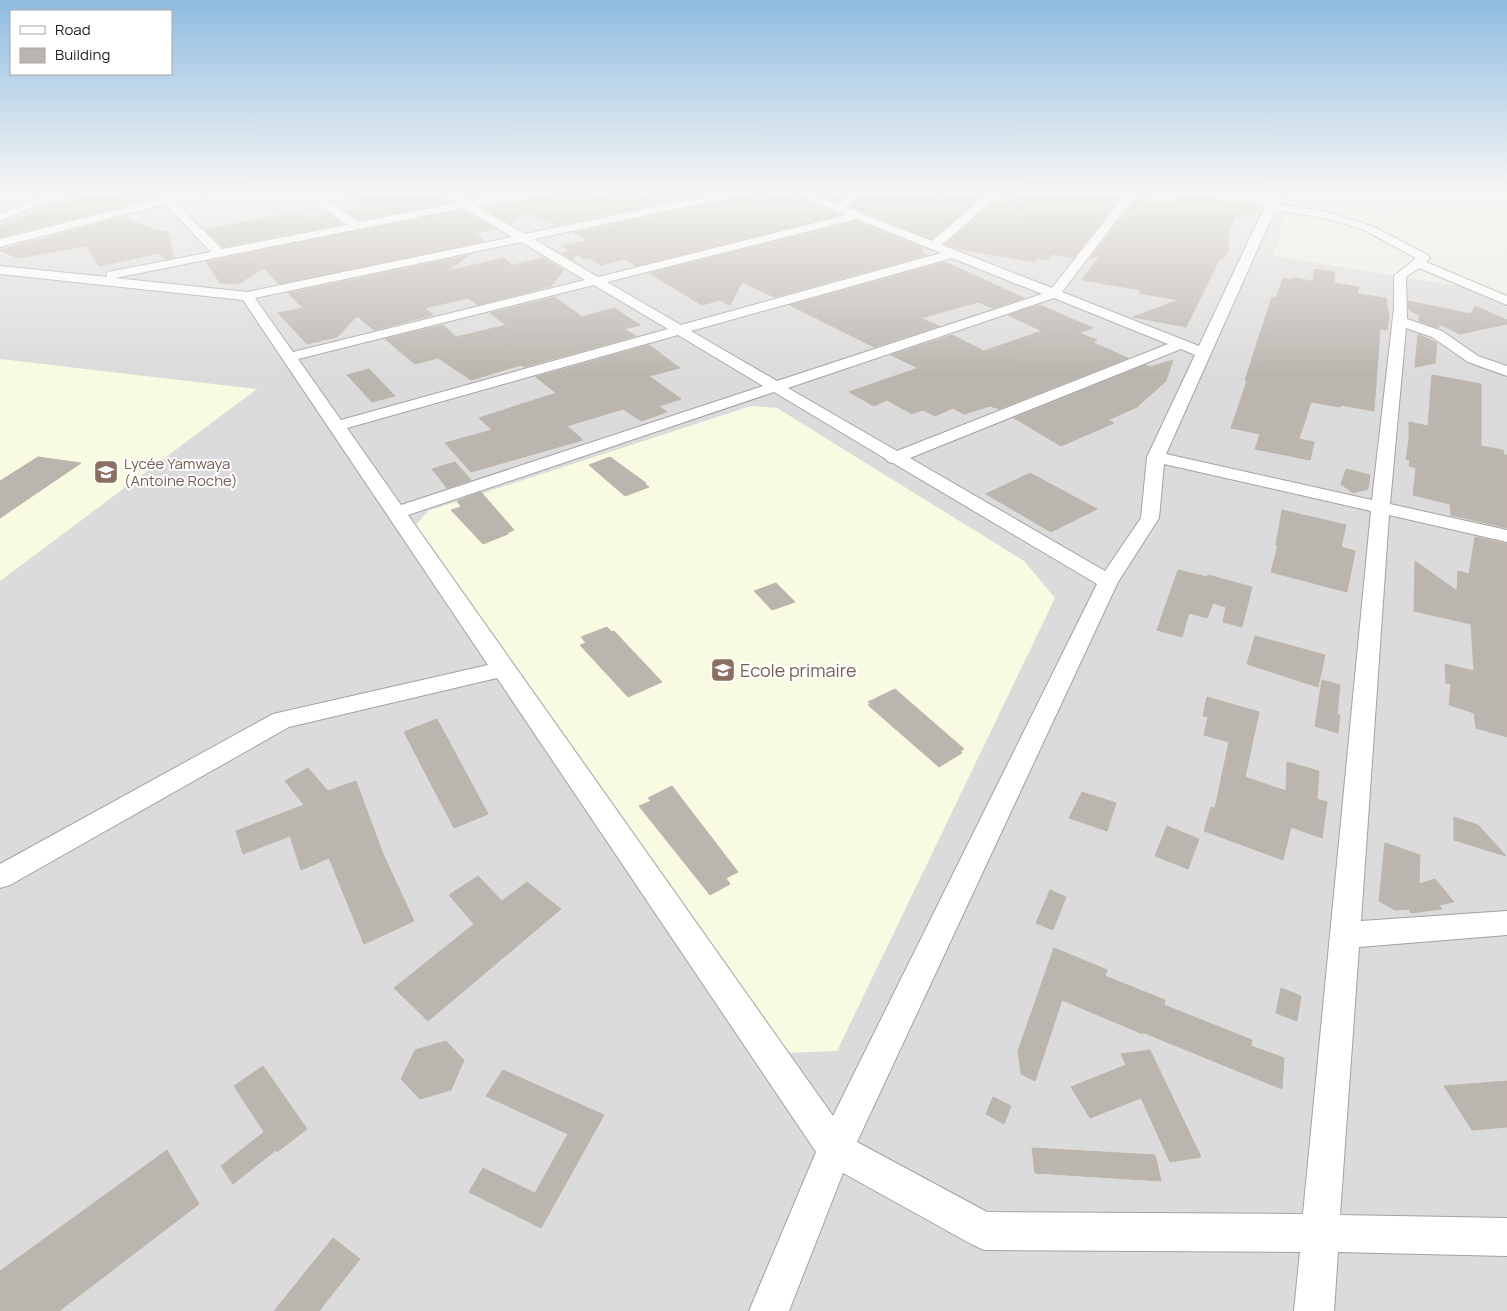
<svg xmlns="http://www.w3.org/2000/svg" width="1507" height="1311" font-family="Manrope,sans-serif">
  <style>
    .residential { fill: #dcdbdb }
    .education { fill: #f8fbe1 }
    .building { fill: #bbb5af; stroke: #beb5a9 }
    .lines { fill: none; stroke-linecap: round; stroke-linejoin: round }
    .minor-casing { stroke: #a2a2a2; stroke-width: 2 }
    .minor { fill: #fff; fill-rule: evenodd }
    .labels { text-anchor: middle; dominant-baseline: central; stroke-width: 4; stroke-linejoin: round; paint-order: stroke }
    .far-education-label { font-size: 15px; fill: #785e54; stroke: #fff; text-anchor: start }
    .education-label { font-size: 18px; fill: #785e54; stroke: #fff; text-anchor: start }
  </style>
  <rect width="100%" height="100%" fill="#eeece6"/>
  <polygon class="residential" points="0,191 1482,191 1391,215 1288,201 1274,256 1476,289 1507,302 1507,1311 0,1311"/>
  <g class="education">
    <polygon points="0,359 257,389 0,581 0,518 80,464 38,457 0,481"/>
    <polygon points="751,406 777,408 1024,561 1055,598 837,1051 783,1053 413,528 428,511"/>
  </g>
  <g class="building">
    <polygon points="94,191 148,195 117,208 0,237 0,226 59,203 65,204"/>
    <polygon points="344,191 434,191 435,196 447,203 358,220 346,211 366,207"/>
    <polygon points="567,191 585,191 597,198 622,191 632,191 649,198 650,191 719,191 556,225 527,212 511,224 486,209"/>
    <polygon points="754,191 788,191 840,215 636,266 625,259 601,265 590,258 584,259 577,254 572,260 562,253 571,251 563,246 589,240 573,233 747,196"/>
    <polygon points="811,191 850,191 836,202"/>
    <polygon points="868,191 923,191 978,199 932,239 849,206"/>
    <polygon points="1009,191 1116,191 1114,194 1122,196 1073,258 1052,254 1047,260 1038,258 1035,262 955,248 946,244 993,201 1008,204"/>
    <polygon points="1179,195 1258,205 1254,214 1244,213 1241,218 1236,217 1228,234 1229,249 1223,259 1220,258 1186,327 1133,317 1179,300 1139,293 1141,290 1082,280 1100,255 1090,259 1136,198 1174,204"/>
    <polygon points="461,210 496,229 476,233 484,241 279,284 264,268 238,284 220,283 206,262"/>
    <polygon points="301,212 309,218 330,214 342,224 223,247 205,229"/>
    <polygon points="124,217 156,230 168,232 174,257 165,259 159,253 99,266 87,246 17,258 0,250"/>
    <polygon points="857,221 923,248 922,253 927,255 774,297 742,282 730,305 720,300 702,305 649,273"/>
    <polygon points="469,255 447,271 504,258 512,265 544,258 564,270 551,286 478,305 468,298 425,308 433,315 374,330 357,316 337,337 307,344 278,313 303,308 288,293"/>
    <polygon points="945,262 1024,298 993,308 978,302 921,318 939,326 874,347 790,305"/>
    <polygon points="1314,269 1335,272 1334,283 1359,287 1357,294 1386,298 1389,317 1387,330 1380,329 1374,411 1341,405 1340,407 1311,402 1299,439 1314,442 1310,460 1255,449 1260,434 1231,428 1247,381 1245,380 1272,297 1276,298 1283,278 1292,280 1293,278 1313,281"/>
    <polygon points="555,297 582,317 614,308 640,325 624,329 636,336 524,367 521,365 471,380 438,358 415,364 385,339 443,325 456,337 506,325 490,313"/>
    <polygon points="1408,301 1471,314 1475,306 1507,320 1507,324 1460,334 1439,324 1439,328 1419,321 1419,315 1409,310"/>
    <polygon points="1040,305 1093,328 1079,333 1097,340 1092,342 1128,358 999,409 990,406 964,414 953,408 935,416 923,410 912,414 887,400 874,406 849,392 918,368 891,355 952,335 984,351 1042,331 1008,315"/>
    <polygon points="1418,334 1437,343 1435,363 1415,367"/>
    <polygon points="649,345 680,368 649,376 681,399 659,406 667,412 641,421 623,409 567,426 583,440 471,472 445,443 492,430 479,418 556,393 536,377"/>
    <polygon points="1173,360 1166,381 1137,407 1108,420 1114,423 1061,446 1014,418 1145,365 1150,367"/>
    <polygon points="369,369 395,396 372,402 347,375"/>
    <polygon points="1432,375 1481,384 1481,446 1503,450 1504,455 1507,455 1507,528 1451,515 1450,504 1413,495 1416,468 1409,466 1410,460 1406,459 1409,440 1409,422 1428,426"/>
    <polygon points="38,457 81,463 0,518 0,481"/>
    <polygon points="610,457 646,483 645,484 649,487 625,496 589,465"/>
    <polygon points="455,462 471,480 447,488 432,469"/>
    <polygon points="1346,469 1370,475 1368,489 1353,493 1341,484"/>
    <polygon points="1030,473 1097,509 1051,532 986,494"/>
    <polygon points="481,492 514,530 507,533 508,534 483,544 451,510 461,507 457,501"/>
    <polygon points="1282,510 1346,525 1341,547 1355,551 1347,592 1271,572 1278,545 1276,545"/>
    <polygon points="1475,537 1507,544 1507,737 1476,728 1474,713 1449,705 1451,684 1446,683 1445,664 1474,671 1471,624 1414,611 1415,561 1457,591 1458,571 1469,574"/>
    <polygon points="1178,570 1207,577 1208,575 1252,587 1242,627 1223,622 1226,607 1213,603 1207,618 1189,613 1182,637 1157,630"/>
    <polygon points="776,583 795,602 772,610 754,591"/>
    <polygon points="607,627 612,632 614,631 662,682 628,697 580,645 586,643 581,637"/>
    <polygon points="1255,636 1325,655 1318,687 1247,664"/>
    <polygon points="1322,680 1340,685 1337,714 1340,715 1338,733 1315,726"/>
    <polygon points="895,689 964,749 960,751 962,753 939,767 868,705 871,704 868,702"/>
    <polygon points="1207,697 1259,712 1245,777 1286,791 1287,762 1319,771 1317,799 1327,802 1322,838 1291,827 1283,860 1204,831 1211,807 1215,808 1229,742 1204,735 1208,717 1203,716"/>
    <polygon points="437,719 488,814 454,828 404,732"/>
    <polygon points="308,768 328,791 356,781 383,854 414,921 364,944 329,858 301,870 290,836 243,854 236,831 304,805 285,781"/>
    <polygon points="672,786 738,872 726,878 730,884 710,895 639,806 651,801 648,798"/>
    <polygon points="1082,792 1116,803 1107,831 1069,818"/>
    <polygon points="1454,817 1478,825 1506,856 1454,840"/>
    <polygon points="1167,826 1199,839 1188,869 1155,856"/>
    <polygon points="1385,843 1420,855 1419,884 1435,879 1454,902 1439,905 1442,909 1411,913 1409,909 1395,910 1379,901"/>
    <polygon points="478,876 502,901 527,882 561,909 428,1021 394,988 474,924 449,895"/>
    <polygon points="1050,890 1066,897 1053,930 1036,923"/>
    <polygon points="1054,948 1107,970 1105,976 1165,1000 1164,1005 1252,1040 1251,1046 1284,1058 1282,1089 1142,1032 1143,1034 1062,1000 1035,1081 1021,1074 1018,1051"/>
    <polygon points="1281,988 1301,996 1297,1021 1276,1013"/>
    <polygon points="446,1041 464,1060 451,1090 420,1099 401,1079 415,1050"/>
    <polygon points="1150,1050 1201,1157 1170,1162 1141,1098 1090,1118 1071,1087 1126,1065 1121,1054"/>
    <polygon points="263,1066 307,1129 277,1152 276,1150 233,1184 221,1166 264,1132 234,1086"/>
    <polygon points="503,1070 604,1115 541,1228 469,1192 483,1168 535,1193 568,1134 486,1096"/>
    <polygon points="1507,1081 1507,1127 1472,1130 1444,1086"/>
    <polygon points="993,1097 1011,1106 1004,1124 986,1114"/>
    <polygon points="1032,1148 1155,1155 1161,1181 1035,1173"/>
    <polygon points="167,1150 199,1204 59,1311 0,1311 0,1271"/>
    <polygon points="333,1238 360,1259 319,1311 274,1311"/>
  </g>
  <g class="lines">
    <defs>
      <g id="minor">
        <polygon points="57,191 72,191 0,221 0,214"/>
        <path d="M191,191H210L175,202L222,249L347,225L302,191H314L358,222L456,203L438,191H451L467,201L515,191H538L533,194L476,206L525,234L730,191H752L747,194L534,239L598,277L846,215L790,191H805L836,204L854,191H866L845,207L932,241L990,191H1002L942,245L1052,288L1128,191H1139L1062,292L1199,346L1266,204L1197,194L1192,191H1222L1269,198L1273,191H1283L1278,204L1326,212L1372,226L1428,255L1430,258L1426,262L1507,296V305L1419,268L1406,277L1407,319L1442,331L1478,356L1507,366V376L1468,362L1432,337L1406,328L1390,504L1507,530V542L1389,515L1361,921L1507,911V935L1359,947L1340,1215L1507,1218V1256L1338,1252L1334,1311H1294L1300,1252L984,1250L971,1244L843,1173L789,1311H749L816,1152L497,678L289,727L10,885L0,888V864L273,714L488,665L243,300L0,274V266L107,277L106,275L108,272L211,252L165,204L0,247V239ZM464,208L512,237L247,292L115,278ZM1275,210L1324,218L1364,230L1416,258L1394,276V308L1372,500L1166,454ZM857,219L941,253L681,325L607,282ZM521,242L585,280L293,352L255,298ZM952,258L1042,294L777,381L691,331ZM594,285L668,329L341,420L298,359ZM1054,298L1168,344L897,451L788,388ZM678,335L763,386L401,505L347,428ZM1181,349L1195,355L1147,457L1141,518L1105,571L910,458ZM774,392L886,459L888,462L893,463L1097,584L833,1116L408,515ZM1164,464L1371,511L1303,1214L987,1212L857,1142L1118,582L1159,518Z"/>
      </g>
    </defs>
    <use href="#minor" class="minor-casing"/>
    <use href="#minor" class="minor"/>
  </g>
  <linearGradient id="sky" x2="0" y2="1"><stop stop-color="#8fbce1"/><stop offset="0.51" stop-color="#f7f6f4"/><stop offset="1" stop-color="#f7f6f4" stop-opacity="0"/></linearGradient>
  <rect width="1507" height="375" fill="url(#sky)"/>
  <defs>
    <symbol id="school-square" viewBox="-11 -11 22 22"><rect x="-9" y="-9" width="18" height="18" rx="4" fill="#8d6e63" stroke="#fff"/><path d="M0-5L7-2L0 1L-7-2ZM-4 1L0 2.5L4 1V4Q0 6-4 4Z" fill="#fff"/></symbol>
  </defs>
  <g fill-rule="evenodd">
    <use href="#school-square" x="92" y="458" width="28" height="28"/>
    <use href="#school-square" x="709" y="656" width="28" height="28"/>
  </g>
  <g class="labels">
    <g class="far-education-label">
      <text x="124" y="463">Lycée Yamwaya<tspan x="124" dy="17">(Antoine Roche)</tspan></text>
    </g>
    <g class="education-label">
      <text x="740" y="670">Ecole primaire</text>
    </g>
  </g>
  <rect x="10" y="10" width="162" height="65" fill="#ffffff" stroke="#a5a5a5"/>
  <rect x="20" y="26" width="25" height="8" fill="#ffffff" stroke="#a5a5a5"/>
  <text x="55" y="35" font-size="15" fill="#1e1e1e">Road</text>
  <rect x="20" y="48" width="25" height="15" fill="#bbb5af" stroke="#a5a5a5"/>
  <text x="55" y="60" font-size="15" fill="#1e1e1e">Building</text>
</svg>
